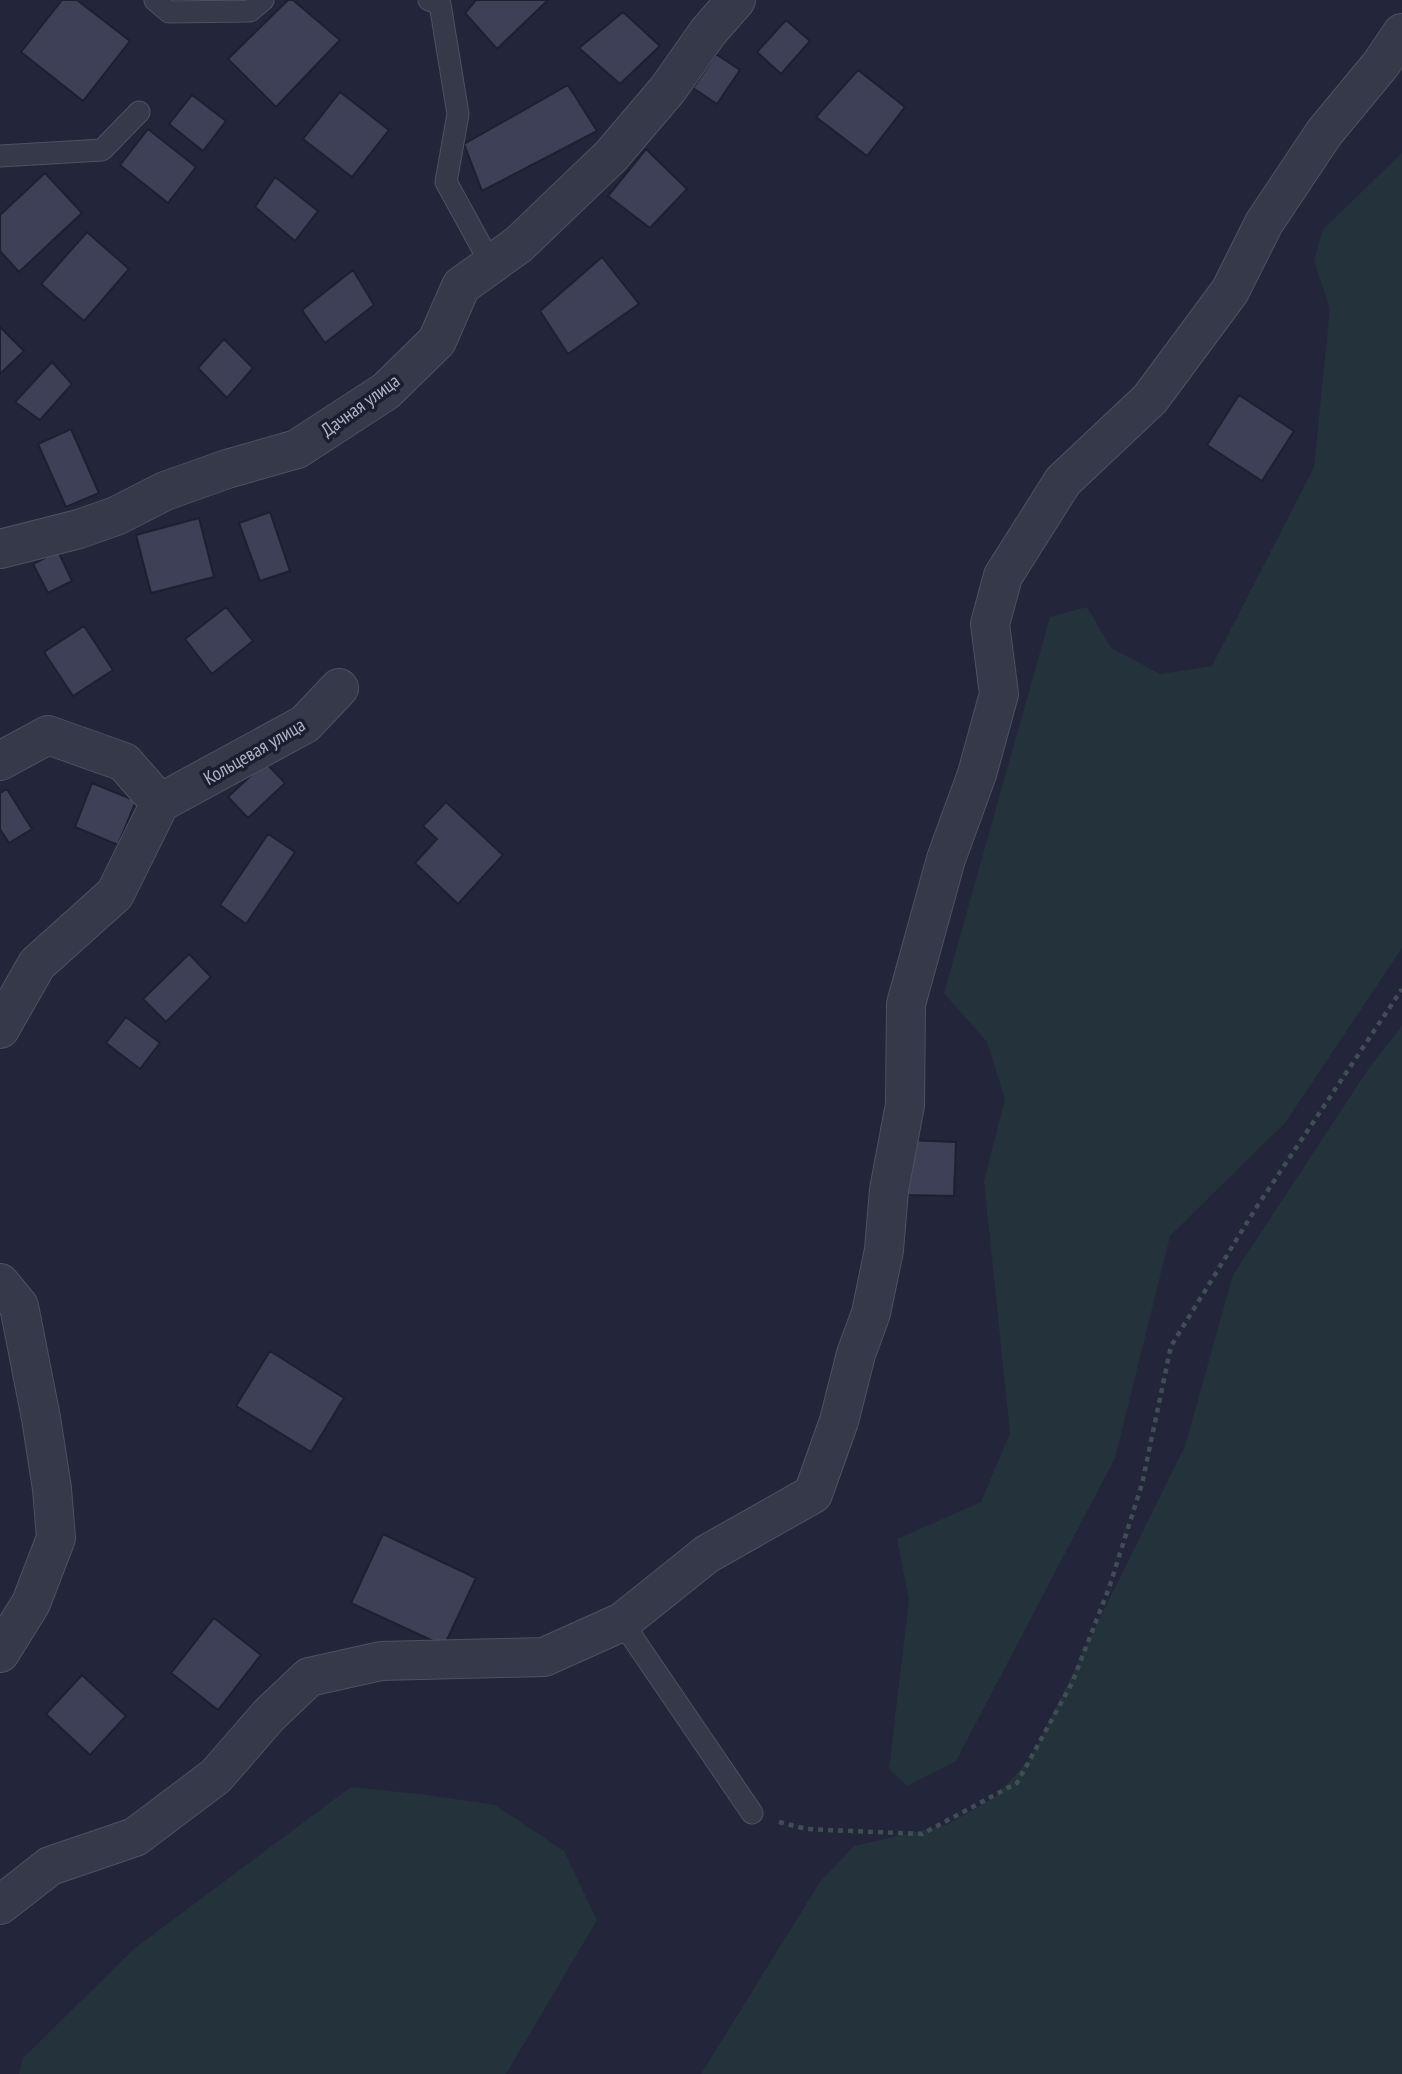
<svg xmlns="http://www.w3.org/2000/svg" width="1402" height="2074" font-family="'PT Sans Narrow',sans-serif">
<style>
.green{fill:#24323b}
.building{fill:#3d4057;stroke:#1d2031;stroke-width:2}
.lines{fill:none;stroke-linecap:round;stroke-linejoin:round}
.service-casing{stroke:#4e5162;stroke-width:23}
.minor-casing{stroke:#4e5162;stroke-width:40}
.path{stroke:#3f4e55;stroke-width:4.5;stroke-dasharray:5 5;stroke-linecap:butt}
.service{stroke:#36394a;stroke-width:21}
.minor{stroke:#36394a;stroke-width:38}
.labels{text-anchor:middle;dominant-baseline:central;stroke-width:7;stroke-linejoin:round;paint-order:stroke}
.street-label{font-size:19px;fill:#b1b4c6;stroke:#1b1e2f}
</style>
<rect width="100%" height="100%" fill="#23263a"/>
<!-- green -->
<path class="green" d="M1402,153V948L1285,1123L1170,1236L1115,1458L956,1761L907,1786L889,1769L909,1599L897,1539L981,1502L1010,1433L984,1181L1005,1099L987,1042L944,993L1050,617L1087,607L1111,648L1160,674L1212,666L1314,467L1330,308L1314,261L1323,229Z
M1402,1026V2074H701L820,1882L854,1846L946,1825L994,1798L1031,1758L1185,1446L1233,1275L1369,1068Z
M351,1787L427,1795L495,1805L564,1851L597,1920L506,2074H19L23,2058L135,1948Z"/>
<!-- building -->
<path class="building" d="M62,0H77L130,41L83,101L21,52Z
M288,0H293L340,40L276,107L228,59Z
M476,0H548L497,49L465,13Z
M623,12L660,46L620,84L579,48Z
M786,20L810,41L781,74L757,52Z
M716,54L740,70L717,104L693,88Z
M858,70L905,107L867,156L816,117Z
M568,85L597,131L482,191L464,144Z
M340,92L389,130L352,177L303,139Z
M192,95L226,121L203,151L169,124Z
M148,129L196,167L168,203L120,165Z
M646,149L687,189L650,228L608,196Z
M45,173L82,213L19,272L0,251V215Z
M275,177L318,211L295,241L255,207Z
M87,232L129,269L84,321L41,284Z
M602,257L639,304L568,354L540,311Z
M353,270L374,305L325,343L302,310Z
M0,327L24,351L0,374Z
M224,339L253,368L227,398L198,368Z
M52,362L72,384L40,420L15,402Z
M1239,395L1294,431L1262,481L1207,445Z
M71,429L99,493L66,507L38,444Z
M270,512L290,571L260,581L239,523Z
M199,518L214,577L151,593L136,535Z
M58,551L72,581L48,593L33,564Z
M226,607L253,641L212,674L185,639Z
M84,626L113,670L73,696L44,652Z
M265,762L285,783L248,818L228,797Z
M92,783L136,801L118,845L75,827Z
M7,789L32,829L9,843L0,829V793Z
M446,802L503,855L458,904L415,863L437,839L423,826Z
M268,834L295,852L246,924L220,905Z
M189,954L211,977L166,1022L143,999Z
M126,1017L160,1043L140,1069L106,1043Z
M907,1140L956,1142L954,1196L906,1195Z
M270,1351L344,1398L311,1452L236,1406Z
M383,1534L476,1578L444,1646L351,1603Z
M214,1618L261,1655L218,1710L171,1673Z
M82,1675L126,1716L90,1755L46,1714Z"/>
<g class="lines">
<!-- service casing -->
<g class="service-casing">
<path id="service" d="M155,0L169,12L250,11L263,0
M429,0L440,4L458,114L446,182L491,264
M0,156L102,150L139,112
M622,1622L752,1813"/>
</g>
<!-- minor casing -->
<g class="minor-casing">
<path id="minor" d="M0,549L79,529L116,516L165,491L227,469L297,449L386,391L437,341L461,286L518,245L611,156L668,89L708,32L736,0
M0,761L48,735L124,762L160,803L305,724L339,688
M0,1029L37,964L115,894L160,803
M0,1283L19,1306L41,1418L52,1489L56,1538L31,1603L0,1653
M0,1905L50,1866L135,1837L216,1776L269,1715L309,1677L381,1661L544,1657L622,1622L707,1554L813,1494L839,1421L856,1354L871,1313L884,1250L889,1190L905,1105L906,1004L946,859L977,774L999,694L990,624L1003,576L1063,481L1150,399L1230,291L1264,223L1324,133L1381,64L1402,33"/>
</g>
<!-- path -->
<path class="path" d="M779,1822L806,1829L922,1834L1017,1783L1072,1683L1109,1588L1142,1484L1171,1346L1256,1208L1402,989"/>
<!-- service -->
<use href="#service" class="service"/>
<!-- minor -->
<use href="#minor" class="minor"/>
</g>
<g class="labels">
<!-- street labels -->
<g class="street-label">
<text transform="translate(360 405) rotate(-36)">Дачная улица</text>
<text transform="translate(254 751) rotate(-30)">Кольцевая улица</text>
</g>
</g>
</svg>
